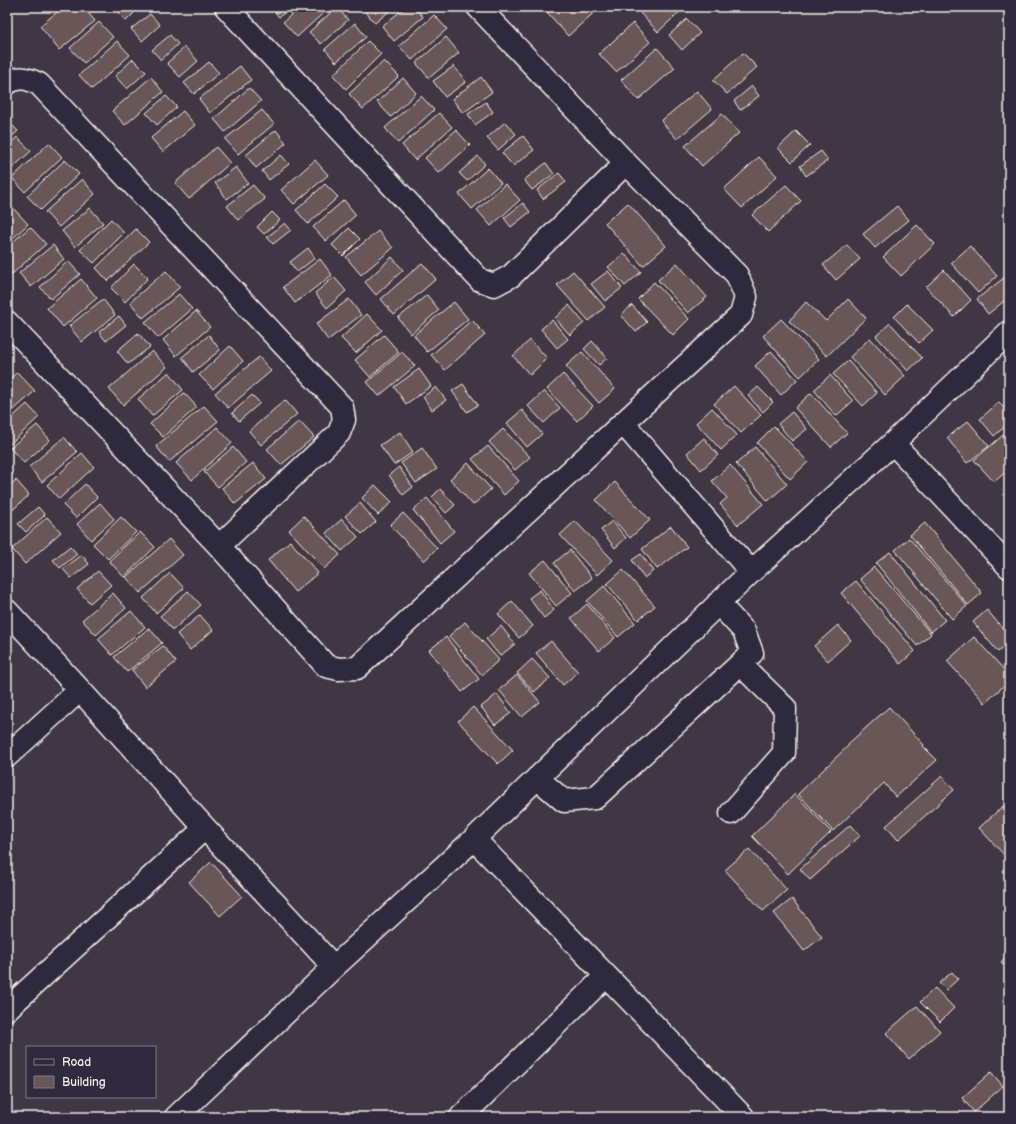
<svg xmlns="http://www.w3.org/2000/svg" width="1016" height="1124" font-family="'Balsamiq Sans',sans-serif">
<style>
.building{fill:#695656;stroke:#f4f1e8}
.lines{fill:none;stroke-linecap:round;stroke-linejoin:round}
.minor-casing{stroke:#f4f1e8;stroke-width:25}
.minor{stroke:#2f2a3d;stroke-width:22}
</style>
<rect width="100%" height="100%" fill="#403744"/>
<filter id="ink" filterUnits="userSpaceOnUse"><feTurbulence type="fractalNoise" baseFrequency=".025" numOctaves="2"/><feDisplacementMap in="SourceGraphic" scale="8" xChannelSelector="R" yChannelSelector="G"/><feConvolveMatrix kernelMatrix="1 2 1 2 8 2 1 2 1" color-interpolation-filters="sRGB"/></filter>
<g filter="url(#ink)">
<!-- building -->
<path class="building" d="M63,7H83L95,21L59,50L40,26Z
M112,7H140L126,21Z
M271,7H292L279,17Z
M300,7H330L297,37L283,22Z
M337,7L348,20L321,44L309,32Z
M367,7H393V8L375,23L364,10Z
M406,7H415L423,17L394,41L382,26Z
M552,7H600L568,36L547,12Z
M647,7H685L658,32L640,13Z
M150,14L160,25L142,41L131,29Z
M434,15L447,29L412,60L399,46Z
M687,19L700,33L682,50L669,35Z
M99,22L113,37L84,63L70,48Z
M355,23L366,37L336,62L325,49Z
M633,23L650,42L616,72L599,54Z
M170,35L178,44L161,60L152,50Z
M446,37L459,53L429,78L416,63Z
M117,41L130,55L92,89L79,75Z
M368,41L381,54L346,89L333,75Z
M185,47L198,61L180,77L167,63Z
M657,48L675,68L638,100L621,80Z
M743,53L757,67L727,94L713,80Z
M133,59L146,72L127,89L115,76Z
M384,61L399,76L363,109L349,94Z
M209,62L219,73L194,94L184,83Z
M240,66L251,80L210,113L199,99Z
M454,66L466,82L445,97L433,81Z
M151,77L163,92L125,125L112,111Z
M481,77L492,92L463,113L452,99Z
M403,78L416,93L391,117L377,102Z
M752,86L759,96L740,110L734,101Z
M249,88L261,101L225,132L214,119Z
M697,91L712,109L677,139L661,121Z
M166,96L177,107L157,125L146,113Z
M421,96L434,110L398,143L385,128Z
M486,102L493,112L475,125L468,114Z
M262,110L274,124L238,154L225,139Z
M183,111L195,125L163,152L151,138Z
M439,113L452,127L415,160L402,145Z
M722,114L739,133L702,166L685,146Z
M7,120L18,131L7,141Z
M505,122L516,134L498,150L487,138Z
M276,130L286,143L256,168L246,155Z
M456,130L470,145L439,173L425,158Z
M796,131L810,145L792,162L778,148Z
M523,136L534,150L513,166L502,153Z
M17,137L31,151L7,173V147Z
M49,143L62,157L25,192L12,178Z
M216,147L230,163L189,199L175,183Z
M821,151L828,160L806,176L800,166Z
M281,155L289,164L269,180L262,171Z
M478,156L485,164L467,181L459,173Z
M759,157L777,176L742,208L724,189Z
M65,160L79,174L41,210L27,196Z
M315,160L328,175L294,204L281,190Z
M546,163L554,174L532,190L524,180Z
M236,167L248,183L227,199L215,183Z
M488,168L501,183L472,209L459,194Z
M559,173L566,182L543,199L537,190Z
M82,179L95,194L59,227L45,212Z
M325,184L338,197L308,224L296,210Z
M505,184L520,200L491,226L477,210Z
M253,185L265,199L238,220L227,206Z
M786,185L801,201L768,232L752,215Z
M344,200L356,215L326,241L313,227Z
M523,203L530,212L511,227L504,218Z
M628,203L666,246L643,266L605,223Z
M897,206L909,220L875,248L863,234Z
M12,207L28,224L7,244V212Z
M90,208L103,223L75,247L62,231Z
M272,212L280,220L264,234L257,227Z
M111,219L124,233L94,263L80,250Z
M285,223L291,230L273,244L267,237Z
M917,225L935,244L901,276L883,257Z
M30,227L46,244L12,274L7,269V247Z
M349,228L360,239L343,256L332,245Z
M136,229L149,242L108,281L96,268Z
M378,231L393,248L361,275L346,257Z
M53,245L64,259L31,287L19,273Z
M847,245L860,259L836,280L823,265Z
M970,246L997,276L978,293L951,263Z
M308,248L315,258L297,272L290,262Z
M624,253L641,272L625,286L608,267Z
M392,257L403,270L376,295L365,282Z
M320,259L332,275L295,303L283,287Z
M68,261L80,274L51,299L40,287Z
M422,263L436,279L394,315L381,299Z
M677,263L707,297L688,313L658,280Z
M134,264L148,278L125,302L111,288Z
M944,270L971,300L954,317L926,287Z
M166,271L180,287L143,318L130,302Z
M573,271L605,307L589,321L557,285Z
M608,271L622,288L605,301L591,284Z
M334,277L346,291L327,308L315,293Z
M1005,277L1009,283V297L988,314L977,299Z
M81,279L97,298L63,327L47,308Z
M654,282L689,319L673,335L638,299Z
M179,294L192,309L158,338L145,322Z
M427,295L439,310L411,334L398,318Z
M103,299L115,315L82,342L69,326Z
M349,299L361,315L328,340L316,324Z
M848,299L866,318L827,356L789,321L806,302L826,321Z
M454,302L468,319L427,352L414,335Z
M907,304L933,330L919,343L894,317Z
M569,305L584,323L570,335L555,318Z
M632,305L647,322L636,332L621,315Z
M196,311L210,327L176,356L163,340Z
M367,314L382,330L356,353L341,338Z
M119,316L126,325L106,341L99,332Z
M781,319L819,359L800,377L763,336Z
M472,320L485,335L445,370L431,355Z
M552,320L568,339L557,348L541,329Z
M890,323L922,358L908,371L876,336Z
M138,333L150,347L128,364L117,351Z
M209,335L220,350L193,372L182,357Z
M384,335L399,352L370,377L355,360Z
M870,338L905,376L885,395L850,357Z
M530,340L547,358L530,375L513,356Z
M592,341L607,358L599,365L584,349Z
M230,346L243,361L213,389L199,375Z
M152,351L167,367L123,405L109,389Z
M771,351L797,380L781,395L755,366Z
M402,352L415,366L379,396L367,382Z
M582,352L615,389L599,403L566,366Z
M259,357L271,371L228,408L215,393Z
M848,361L877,393L863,406L833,374Z
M419,369L431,386L406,404L394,387Z
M17,372L35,391L7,416V382Z
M169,372L183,390L152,416L138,399Z
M563,374L593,406L577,421L547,389Z
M830,375L853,401L836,416L814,390Z
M463,384L478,405L467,412L452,391Z
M734,386L761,415L741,433L714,404Z
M436,387L446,400L432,410L423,397Z
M758,387L773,402L763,412L748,396Z
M544,391L560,408L544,423L528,406Z
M184,393L197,407L163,437L150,424Z
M811,393L847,433L831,447L795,408Z
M252,395L260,403L239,421L232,413Z
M285,400L297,414L261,445L249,431Z
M999,402L1009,414V423L994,436L980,419Z
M27,404L39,417L9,445L7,442V422Z
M204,406L218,421L169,462L156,446Z
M712,408L737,435L721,450L696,423Z
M522,410L542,434L527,447L507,423Z
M792,412L807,429L792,441L778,424Z
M299,421L314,437L281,465L267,449Z
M968,421L989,446L967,463L947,438Z
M37,425L50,440L24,463L10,448Z
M774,426L808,462L790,479L757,443Z
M217,427L232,443L192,480L176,463Z
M503,429L530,457L515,470L489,442Z
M1009,430V469L994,482L974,460Z
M400,432L413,452L394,465L380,445Z
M64,437L77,452L42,482L29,467Z
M704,438L718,455L701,470L687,453Z
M488,446L519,481L504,495L472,459Z
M233,447L246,462L218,487L204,472Z
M755,447L787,484L768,501L736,464Z
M422,448L437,469L416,483L401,463Z
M82,453L94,467L59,499L47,485Z
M253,463L266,479L235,504L222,488Z
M468,463L491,489L473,505L450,479Z
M730,465L763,504L738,525L720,504L727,498L712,481Z
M399,467L413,487L403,495L389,475Z
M7,470L12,475L7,481Z
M16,480L29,495L7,515V488Z
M615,482L650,520L630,538L596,500Z
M85,484L97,497L76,518L63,505Z
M375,485L392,502L378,515L362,498Z
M440,489L455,505L446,513L432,497Z
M427,498L454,531L440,543L413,510Z
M100,503L114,519L91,540L77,524Z
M360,503L376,522L362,534L345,516Z
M38,507L45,515L26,532L18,524Z
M403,513L437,548L424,561L390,525Z
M304,516L340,555L324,569L289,530Z
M47,517L61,532L25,564L12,549Z
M121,517L136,532L108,559L93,544Z
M342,519L358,537L342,551L326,533Z
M575,521L613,560L597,575L560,535Z
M612,521L626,538L615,548L601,530Z
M925,523L982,593L968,605L910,535Z
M671,526L687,547L657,569L642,549Z
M140,532L155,547L124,577L109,561Z
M909,538L967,606L952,619L895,550Z
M169,539L183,555L140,593L126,577Z
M290,541L318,573L295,592L268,560Z
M70,546L77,554L60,568L53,560Z
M570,550L592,578L575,591L554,563Z
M890,552L945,620L931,632L876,563Z
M641,554L653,571L644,578L632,560Z
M82,555L89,564L71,578L63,569Z
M545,560L572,593L556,606L529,573Z
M874,567L931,634L917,646L860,579Z
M623,570L655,606L638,620L607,584Z
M98,571L111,585L90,603L77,589Z
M170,573L184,588L156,613L143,598Z
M856,581L915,651L900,664L841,593Z
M604,586L635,623L618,637L587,601Z
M540,590L554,610L544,618L529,598Z
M188,591L201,605L173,630L160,616Z
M113,593L126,608L96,635L82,620Z
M512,601L533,626L519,638L498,614Z
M587,604L615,638L599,651L571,618Z
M987,610L1009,636V643L998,652L973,622Z
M131,611L145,627L112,655L98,639Z
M200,615L213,630L190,650L177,634Z
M465,622L499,660L482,675L449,636Z
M838,625L851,640L828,661L814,646Z
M501,626L515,644L500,656L486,639Z
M149,628L162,643L127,672L114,657Z
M446,637L479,679L462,692L429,650Z
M974,637L1009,675V681L985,703L947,661Z
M551,641L578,672L563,685L536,653Z
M163,646L176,662L145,687L132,670Z
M532,659L550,678L534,692L517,673Z
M517,675L540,702L522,717L499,690Z
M497,694L511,713L495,725L481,707Z
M473,707L513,750L498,764L458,721Z
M889,707L924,745L923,746L937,760L896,797L884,783L833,831L798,794L849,745L848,744Z
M942,776L954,790L898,840L886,826Z
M795,794L831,832L788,874L752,836Z
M1003,806L1009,812V860L979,828Z
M850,825L860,836L810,880L800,869Z
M749,849L787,890L763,911L725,870Z
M211,862L242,896L220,916L189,882Z
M792,899L822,937L804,951L774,913Z
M1009,953V970L1001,962Z
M952,972L958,979L946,990L939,983Z
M935,988L954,1008L940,1022L920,1002Z
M917,1006L940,1031L909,1059L886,1033Z
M991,1072L1003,1086L974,1112L962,1098Z"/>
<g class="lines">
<!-- minor casing -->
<g class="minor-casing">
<path id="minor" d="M226,7L480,280L494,285L511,276L626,163
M7,83C20,76 27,78 39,84L342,407L344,420L339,433L219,546
M7,322L219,546L326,666L339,669L357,668L623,423L741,315L746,297L737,275L626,163L478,7
M623,423L751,572
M893,443L1009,567
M7,611L80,690L205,828L334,967
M7,756L80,690
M537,778L564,801L595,798L752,653L744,631L718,603
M731,813L784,753L785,708L740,664
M474,839L743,1117
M7,1009L205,828
M176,1117L334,967L474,839L751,572L893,443L1009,332
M461,1117L606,976"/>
</g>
<!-- minor -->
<use href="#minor" class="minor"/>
</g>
</g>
<!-- margin -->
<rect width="1016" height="1124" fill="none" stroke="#2f2a3d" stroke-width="24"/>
<rect x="12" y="12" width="992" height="1100" fill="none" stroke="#f4f1e8" stroke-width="1.5" filter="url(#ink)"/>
<!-- legend -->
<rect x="26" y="1046" width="130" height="52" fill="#2f2a3d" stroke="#7e7a81"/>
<rect x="34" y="1059" width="20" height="6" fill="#2f2a3d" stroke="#7e7a81"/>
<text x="62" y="1066" font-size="12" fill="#f4f1e8">Road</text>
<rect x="34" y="1076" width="20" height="12" fill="#695656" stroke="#7e7a81"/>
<text x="62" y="1086" font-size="12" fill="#f4f1e8">Building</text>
</svg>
